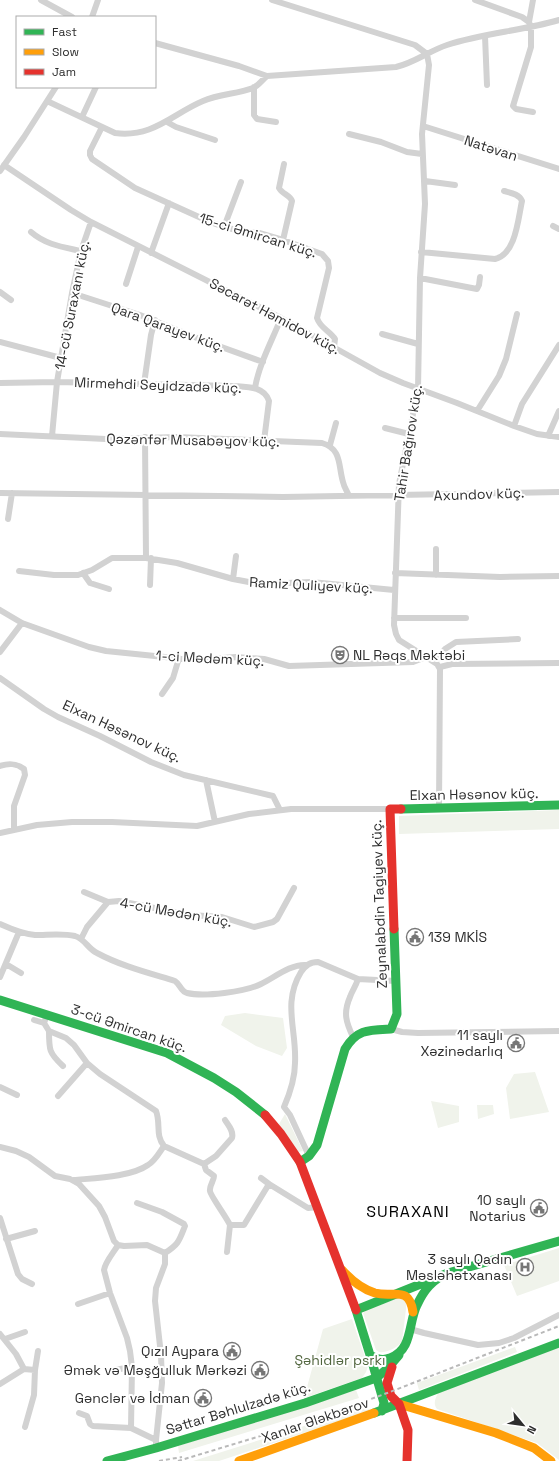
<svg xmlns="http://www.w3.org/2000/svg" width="559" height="1461" font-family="'Space Grotesk',sans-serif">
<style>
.green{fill:#f0f3eb}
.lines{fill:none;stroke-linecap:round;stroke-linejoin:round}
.street{stroke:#d2d2d2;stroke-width:6}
.fast{stroke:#30b455;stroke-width:9}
.slow{stroke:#ff9f0a;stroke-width:9}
.jam{stroke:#e5322d;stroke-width:9}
.rail{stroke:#b9b9b9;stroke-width:2;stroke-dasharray:4 3;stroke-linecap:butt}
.labels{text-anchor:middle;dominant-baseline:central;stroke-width:4;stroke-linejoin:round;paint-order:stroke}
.street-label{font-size:14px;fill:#2d2d2d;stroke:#fff}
.poi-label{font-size:14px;fill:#2d2d2d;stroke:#fff;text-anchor:end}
.park-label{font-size:14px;fill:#51653e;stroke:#fff}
.quarter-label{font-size:16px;letter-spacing:1px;fill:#000;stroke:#fff}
</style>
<rect width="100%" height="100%" fill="#fff"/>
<!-- green -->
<path class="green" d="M559,810V829L399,834V816Z
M245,1013L283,1018L287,1048L282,1056L256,1046L221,1025L225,1016Z
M535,1072L549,1112L510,1119L506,1088L514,1074Z
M431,1101L459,1106V1122L438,1128Z
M477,1105H493L494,1114L478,1119Z
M285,1114L303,1151L298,1152L279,1124Z
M559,1248V1281L517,1296L504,1265Z
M398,1298H401L406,1302V1309L402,1341C398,1348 386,1353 379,1352L376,1350L363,1313L366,1310Z
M352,1319L368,1366L366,1372L362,1378L304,1398L323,1329Z
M515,1347L517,1352L419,1390L417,1383Z
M559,1347V1460L537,1443L437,1409C433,1404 435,1399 438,1393Z
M356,1390L359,1398L179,1453L178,1446Z
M368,1406L370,1411L219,1461H193Z"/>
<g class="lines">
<!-- street -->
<path class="street" d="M41,0L72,17
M272,0L415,45L427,54L429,65L422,134L425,204L420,278L418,389L399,484L394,625L396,634L399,640L437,664L440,669L439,808
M475,0L522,17L529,22L531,28V47L513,106L516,109L533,112
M92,17L98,0
M529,22L533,0
M485,36L487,85
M155,43L239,66L267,76
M254,87V115L257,119L276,122
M47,101L115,133C153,138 172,114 203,101C219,94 237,94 253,88C258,86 263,79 267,76L396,67C414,63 429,51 447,45C483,33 522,31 559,20
M82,117L96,87
M167,122L176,127L215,140
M423,126L559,169
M102,127L90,151V155L92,159L135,188L210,222L224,227L241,231L259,233L283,240L322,254L328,261L329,268L317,318C320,328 330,331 335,339L334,347
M349,134L381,142L407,152L422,154
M4,165L71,210L91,222L281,318L380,373L403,383L457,403L514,426L537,434L559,437
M0,171L24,137L56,87
M425,181L455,185
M553,226L559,229
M224,227L241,182
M31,232C46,245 63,247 81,251
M283,240L292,201C290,195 282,194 279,188L284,164
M421,252L495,259C516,254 518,219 522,201C519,194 511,193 504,191
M151,253L169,203
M420,278L477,289L479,285L480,277
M126,284L138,247
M0,292L11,300
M72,293L140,315L202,340L263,362
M382,334L418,344
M0,342L61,358
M0,383L57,382L233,386C247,387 264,386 269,401L264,441
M144,384L151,335L155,320
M255,388C259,364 272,341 281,318
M477,411L499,376L506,359L517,314
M514,426L522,404L559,345
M385,428L409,434
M0,434L106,439L177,437L322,443C342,449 338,465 343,482C344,487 347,491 349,496
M52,436L57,382L72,293L81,251L91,222
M548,436L559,411
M145,437L146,558
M330,445L336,423
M0,493L283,497L559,492
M8,519L12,493
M19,571L54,575H78L92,570L112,558H146L177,563L233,579L254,583L263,584L311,582L394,590
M83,573L90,583L109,589
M395,573L500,577L559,576
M436,575V549
M233,579L236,556
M150,585L151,558
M0,610L22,623L89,647L106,651L194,660L236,657L264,659L289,666L413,662L426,657
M394,618H466
M0,652L22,623
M435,662L445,649L456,642L518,639
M440,667L452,664L559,663
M0,678L44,709L58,717L100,736L151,762L184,775L273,796L280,810
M162,694L173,678L179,658
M0,766C9,763 16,763 24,769L25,775L14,806V830
M206,780L215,822
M0,833L37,825L72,822H112L197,826L249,814L291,809H390
M84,892L108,902
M0,924C11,929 23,934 35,935C48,935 63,933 75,936C85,939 88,949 97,953C121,966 149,973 175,981C180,984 181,992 187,993C204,997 245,992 261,984C274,978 290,964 306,965
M81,939L87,927L108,902L119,901L190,915L222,917L254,927L273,922L277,919L294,888
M6,964L21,973
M0,977L19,932
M47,1015L44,1023L49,1031L66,1038L74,1045L87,1063L100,1074L156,1111C161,1124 155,1135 164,1146L204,1164L206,1170L214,1176C214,1181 209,1186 210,1191C210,1195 227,1218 230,1225H244L269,1184L308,1208L318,1207
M34,1020L44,1023
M391,1029L402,1032L418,1033L559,1031
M49,1031C49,1050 49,1053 63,1066
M353,1037C346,1022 343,1013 350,997C352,991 356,986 358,979
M0,1087L17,1095
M58,1096L87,1063
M0,1147L16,1151L29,1157L55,1176L70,1179L79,1184L99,1206L105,1217L114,1241L118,1245L124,1246L147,1245L165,1253V1264L156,1288L155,1301L161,1355L162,1383L156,1440V1448
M309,1156L290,1115L284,1107C290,1093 295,1078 295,1063C297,1030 282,1003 301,972C306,965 310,962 318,962L358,979L396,981
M204,1164L216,1156L232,1138C234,1131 228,1125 225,1120
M261,1178L269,1184
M74,1180C95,1178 131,1177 148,1165C155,1161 159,1153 164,1146
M137,1203L162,1212L184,1224L185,1226C179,1241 179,1244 165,1253
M0,1218L18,1274L22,1279L32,1284
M6,1239L35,1231
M118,1245C114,1252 105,1262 104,1270L110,1293L127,1338L130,1351L132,1367L131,1428
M227,1252L230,1225
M78,1304L110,1293
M410,1329L424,1333L478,1345L499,1343L514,1338L559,1315
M0,1334L16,1354L24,1369
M5,1339L25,1332
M35,1370L38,1351
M108,1371L132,1367
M0,1384L24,1369L35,1370L34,1395L25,1427
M79,1413L87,1416L90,1424L93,1426L131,1428L156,1440"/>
<!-- fast -->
<path class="fast" d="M401,809L559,805
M0,1000L167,1053L214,1078L236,1092L265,1115
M300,1162L309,1156L317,1145L345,1049C357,1029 369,1030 391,1029L397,1014L394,929
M448,1273C432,1280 424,1290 417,1305C408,1323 413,1350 390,1358C383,1361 376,1359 370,1355L356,1310L448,1273L559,1241
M370,1355L384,1403L382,1411
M374,1413L559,1343
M107,1461L156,1448L305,1403L376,1378L387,1369L399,1355"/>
<!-- slow -->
<path class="slow" d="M342,1270C351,1280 362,1289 375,1293C394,1298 409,1285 413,1312
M399,1404L496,1433L534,1448L551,1461
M239,1461L374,1413"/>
<!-- jam -->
<path class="jam" d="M394,929L390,809H401
M265,1115L281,1134L300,1162L356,1310
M392,1367L387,1383L391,1396L399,1404L408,1430L407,1461"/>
<!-- rail -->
<path class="rail" d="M159,1461L182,1457
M178,1461L310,1421L390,1392L559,1326"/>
</g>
<!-- icons -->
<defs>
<g id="theatre-ring" transform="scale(0.9)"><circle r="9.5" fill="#fff" stroke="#767676" stroke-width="1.5"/><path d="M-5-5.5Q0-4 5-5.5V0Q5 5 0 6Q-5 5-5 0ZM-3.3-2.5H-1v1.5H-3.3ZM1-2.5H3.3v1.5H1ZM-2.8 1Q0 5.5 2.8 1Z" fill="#767676"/></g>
<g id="civic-ring" transform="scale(0.9)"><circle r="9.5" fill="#fff" stroke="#767676" stroke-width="1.5"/><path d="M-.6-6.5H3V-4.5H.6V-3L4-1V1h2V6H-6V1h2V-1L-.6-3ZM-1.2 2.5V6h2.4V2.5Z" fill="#767676"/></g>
<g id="hospital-ring" transform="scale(0.9)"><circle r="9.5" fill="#fff" stroke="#767676" stroke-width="1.5"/><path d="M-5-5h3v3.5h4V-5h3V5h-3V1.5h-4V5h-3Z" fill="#767676"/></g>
</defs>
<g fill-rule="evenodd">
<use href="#theatre-ring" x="340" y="655"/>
<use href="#civic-ring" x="415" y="937"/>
<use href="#civic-ring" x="516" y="1043"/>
<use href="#civic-ring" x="539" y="1208"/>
<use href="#hospital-ring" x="525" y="1267"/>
<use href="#civic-ring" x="232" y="1351"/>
<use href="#civic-ring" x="260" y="1370"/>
<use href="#civic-ring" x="203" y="1398"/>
</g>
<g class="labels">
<!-- street labels -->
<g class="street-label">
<text transform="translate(491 148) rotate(18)">Natəvan</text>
<text transform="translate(258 235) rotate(17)">15-ci Əmircan küç.</text>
<text transform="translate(72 305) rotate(-79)">14-cü Suraxanı küç.</text>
<text transform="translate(275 316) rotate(28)">Səcarət Həmidov küç.</text>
<text transform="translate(168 327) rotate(20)">Qara Qarayev küç.</text>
<text transform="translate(158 385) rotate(2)">Mirmehdi Seyidzadə küç.</text>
<text transform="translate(193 440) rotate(1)">Qəzənfər Musabəyov küç.</text>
<text transform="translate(408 443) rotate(-81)">Tahir Bağırov küç.</text>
<text transform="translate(479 494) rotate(-2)">Axundov küç.</text>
<text transform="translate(311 585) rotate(3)">Ramiz Quliyev küç.</text>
<text transform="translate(210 658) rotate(3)">1-ci Mədəm küç.</text>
<text transform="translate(122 731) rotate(25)">Elxan Həsənov küç.</text>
<text transform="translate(474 794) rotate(-1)">Elxan Həsənov küç.</text>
<text transform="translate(379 904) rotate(-92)">Zeynalabdin Tagiyev küç.</text>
<text transform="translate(176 912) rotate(10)">4-cü Mədən küç.</text>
<text transform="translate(129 1028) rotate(19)">3-cü Əmircan küç.</text>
<text transform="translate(238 1408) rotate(-17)">Səttar Bəhlulzadə küç.</text>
<text transform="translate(315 1420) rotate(-19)">Xanlar Ələkbərov</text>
</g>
<!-- poi labels -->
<g class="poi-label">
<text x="353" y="655" text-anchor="start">NL Rəqs Məktəbi</text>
<text x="428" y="937" text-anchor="start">139 MKİS</text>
<text x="503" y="1035">11 saylı<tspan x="503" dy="16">Xəzinədarlıq</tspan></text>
<text x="526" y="1200">10 saylı<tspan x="526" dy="16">Notarius</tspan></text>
<text x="512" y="1259">3 saylı Qadın<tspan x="512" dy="16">Məsləhətxanası</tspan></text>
<text x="219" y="1351">Qızıl Aypara</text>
<text x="247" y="1370">Əmək və Məşğulluk Mərkəzi</text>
<text x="190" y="1398">Gənclər və İdman</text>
</g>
<!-- park labels -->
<g class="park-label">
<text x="340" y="1360">Şəhidlər psrkı</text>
</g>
<!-- quarter labels -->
<g class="quarter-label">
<text x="408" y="1211">SURAXANI</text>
</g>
</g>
<!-- legend -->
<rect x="16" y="16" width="140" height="72" fill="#ffffff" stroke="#ababab"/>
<rect x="24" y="29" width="20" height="6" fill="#30b455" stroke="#ababab"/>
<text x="52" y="36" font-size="12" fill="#2d2d2d">Fast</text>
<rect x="24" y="49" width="20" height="6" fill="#ff9f0a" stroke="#ababab"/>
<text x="52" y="56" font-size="12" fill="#2d2d2d">Slow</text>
<rect x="24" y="69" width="20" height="6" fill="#e5322d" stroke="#ababab"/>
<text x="52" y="76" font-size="12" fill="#2d2d2d">Jam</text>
<!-- north arrow -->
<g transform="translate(523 1425) rotate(119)" stroke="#ffffff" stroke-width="3" paint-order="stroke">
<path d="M0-3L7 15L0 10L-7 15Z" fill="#2d2d2d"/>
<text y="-6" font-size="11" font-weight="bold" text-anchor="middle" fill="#2d2d2d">N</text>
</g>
</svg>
